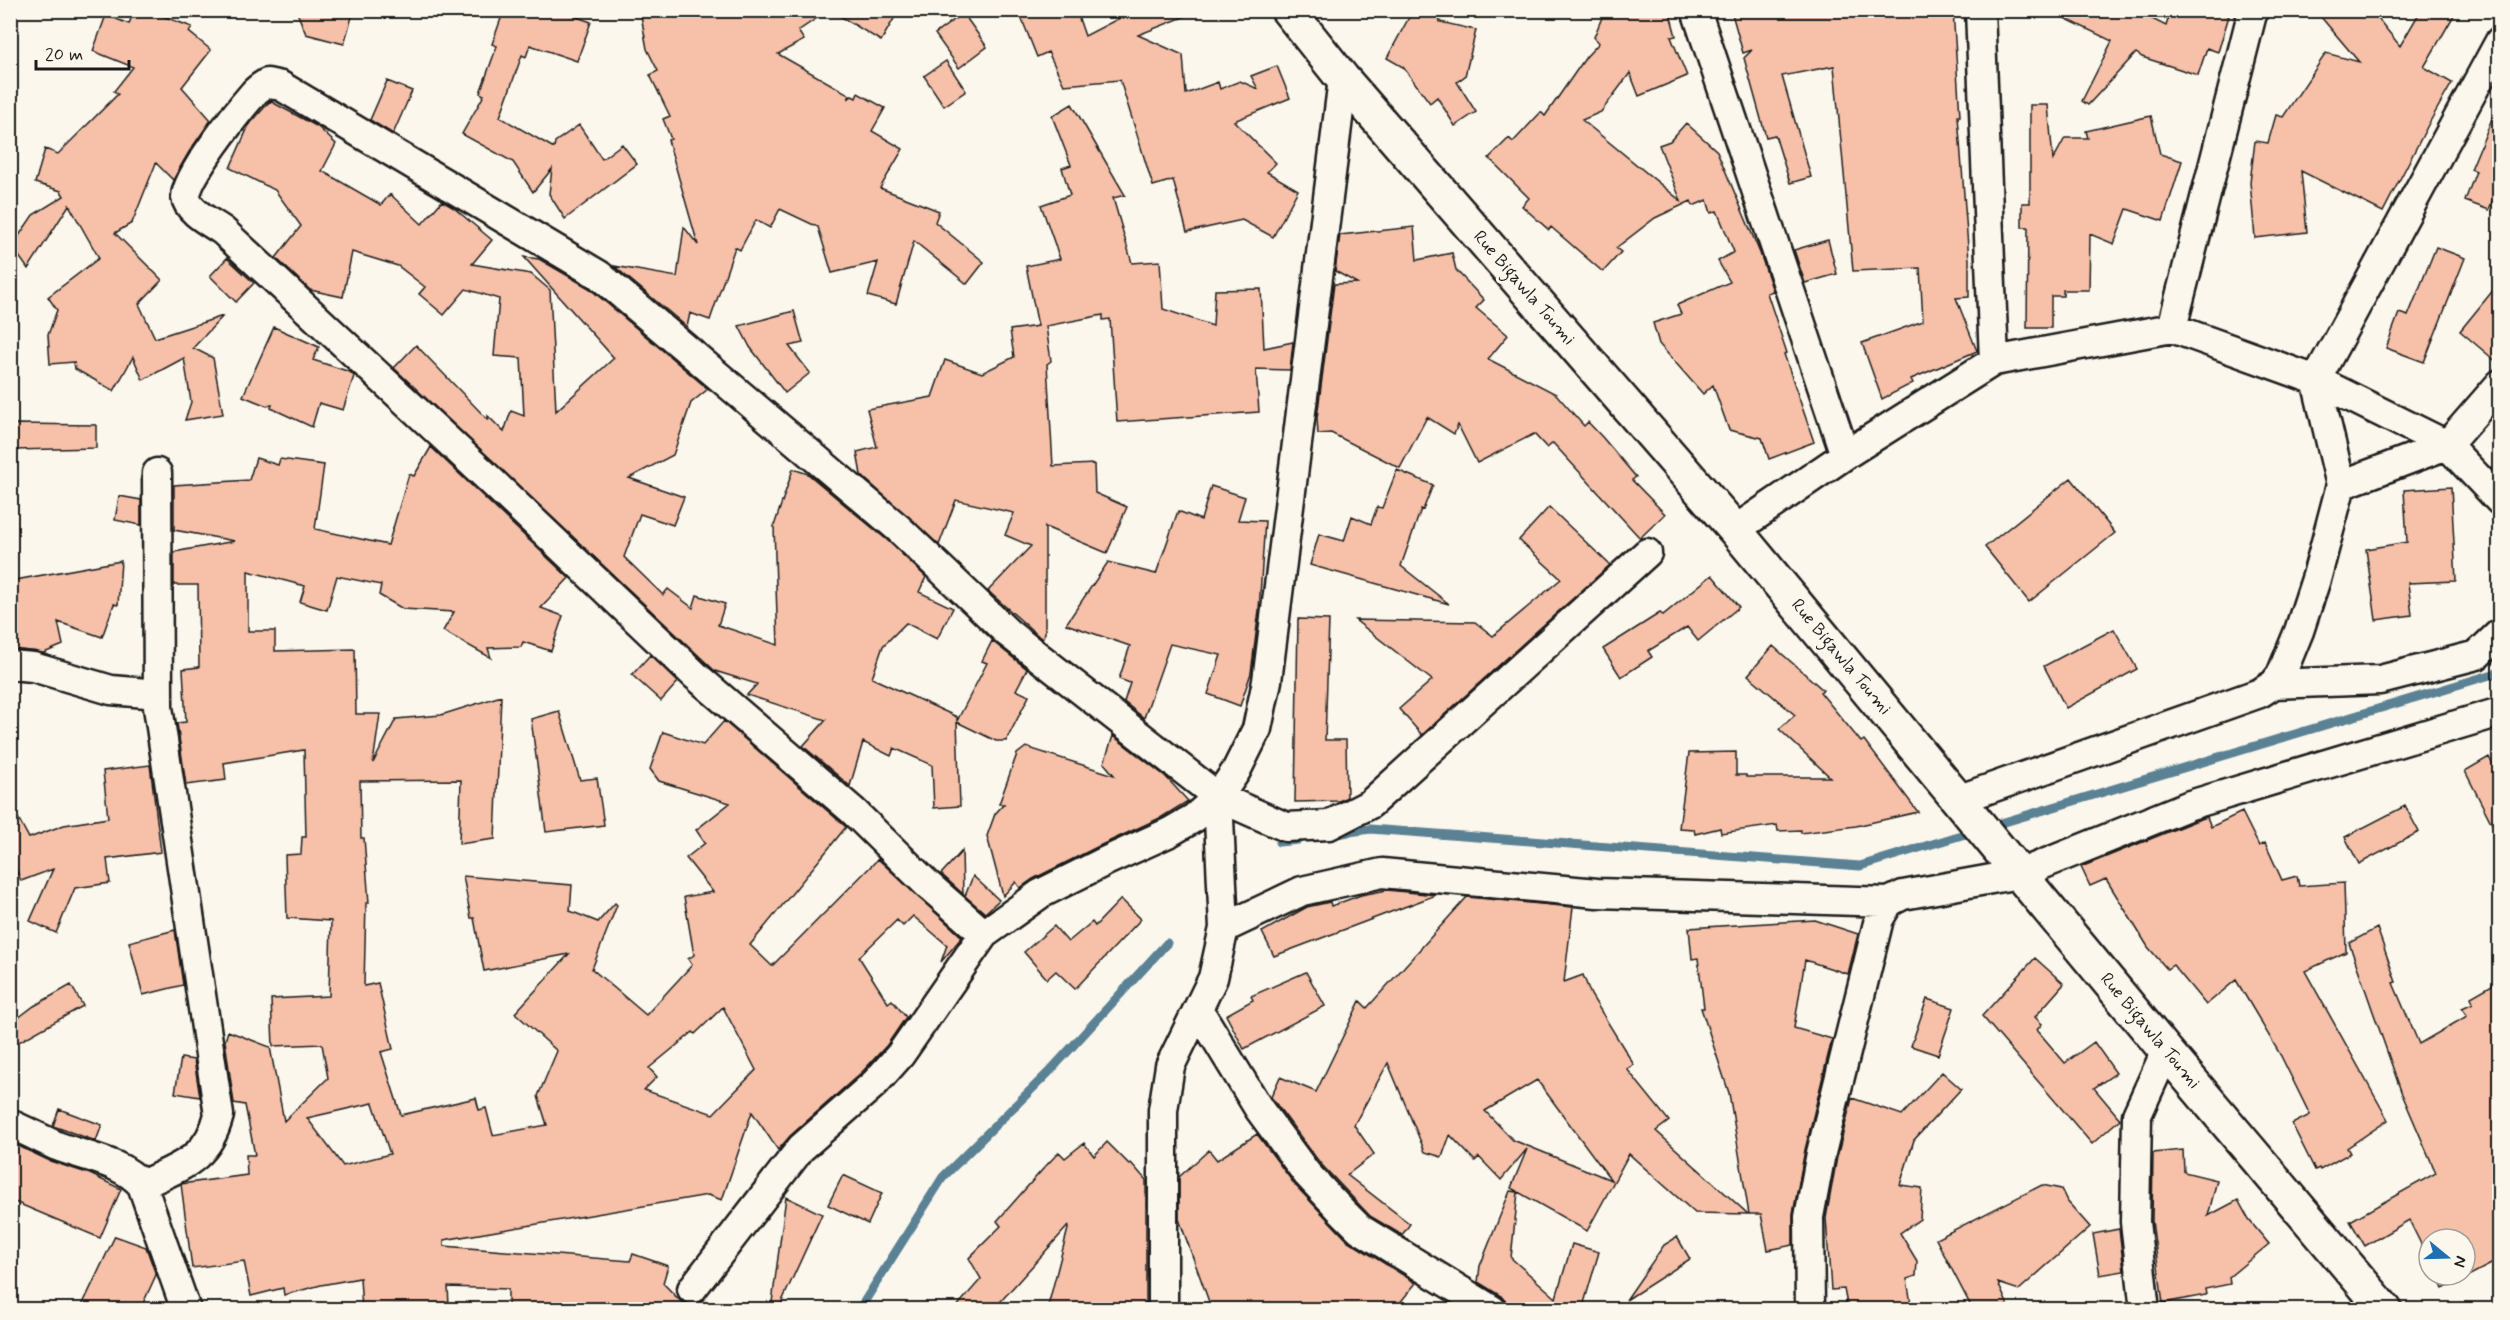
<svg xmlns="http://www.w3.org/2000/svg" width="2510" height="1320" font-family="Mynerve,sans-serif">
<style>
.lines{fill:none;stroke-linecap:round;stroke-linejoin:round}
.stream{stroke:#5a8194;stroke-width:9}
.building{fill:#f6c0a9;stroke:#1c1c1c;stroke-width:1.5;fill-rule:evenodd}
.street-casing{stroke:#1c1c1c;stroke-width:33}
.secondary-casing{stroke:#1c1c1c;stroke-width:38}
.street{stroke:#fbf7ec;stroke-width:28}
.secondary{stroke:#fbf7ec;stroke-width:33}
.labels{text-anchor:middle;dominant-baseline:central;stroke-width:6;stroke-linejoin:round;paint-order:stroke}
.street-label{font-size:18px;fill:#1c1c1c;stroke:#fbf7ec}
</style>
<rect width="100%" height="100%" fill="#fbf7ec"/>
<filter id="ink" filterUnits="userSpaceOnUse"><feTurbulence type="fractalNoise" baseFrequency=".0167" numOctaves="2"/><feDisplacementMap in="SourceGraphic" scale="12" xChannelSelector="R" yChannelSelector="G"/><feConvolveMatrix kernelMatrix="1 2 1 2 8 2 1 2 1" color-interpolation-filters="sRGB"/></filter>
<g filter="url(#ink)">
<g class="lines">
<!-- stream -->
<path class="stream" d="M1988,827L2500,672
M1336,834L1370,829L1860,866L1975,831
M1279,842L1298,840
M859,1310L943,1177L1049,1072L1167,943"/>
</g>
<!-- building -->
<path class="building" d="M134,10H146L192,27L189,32L211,50L182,87L211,120L189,152L173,180L156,163L132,223L115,233L162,280L139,304L155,338L223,316L193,348L213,358L223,414L185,420L191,402L184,358L143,380L133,357L114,391L75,369L74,362L50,364L48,335L57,310L48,297L99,258L69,205L28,269L12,246L33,215L64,196L61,191L35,183L45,149L58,154L118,94L114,91L133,67L93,51L106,15L129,24Z
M296,10H354L344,44L306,34Z
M504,10H576L574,16L591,22L577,61L530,45L526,57L522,55L500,117L554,148L555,142L579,125L602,159L622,144L637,164L565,219L549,194L552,169L533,192L513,162L462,134L484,95L480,93L497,46L492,44Z
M640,10H829L798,31L804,40L778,54L850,95L848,99L852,96L856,98L858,93L885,108L872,131L903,149L880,188L939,211L935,222L984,262L967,284L914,241L896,304L868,296L878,262L832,273L818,227L780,209L770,228L756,220L740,250L735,247L710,320L690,313L687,327L614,266L677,277L684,227L698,245L668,140L671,139L663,119L670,116L650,75L658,71L647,49Z
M830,10H899L881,41Z
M1038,10H1076L1085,36L1135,10H1196V12L1138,35L1183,55L1186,94L1218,82L1220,89L1240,81L1258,89L1251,76L1277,66L1290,98L1234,121L1276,163L1267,172L1298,190L1273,237L1242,220L1187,232L1173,180L1153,186L1120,80L1064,85L1048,52L1037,57L1021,17Z
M1413,10H1438L1440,22L1476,30L1465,76L1457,82L1476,112L1455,126L1437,97L1430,103L1403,67L1387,58Z
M1605,10H1669L1676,36L1671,37L1687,76L1639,96L1630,73L1601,112L1582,120L1681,201L1659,145L1670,141L1686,123L1717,151L1760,253L1773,291L1767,293L1787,353L1784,354L1814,442L1769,459L1762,438L1729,430L1713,385L1703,394L1659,344L1653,323L1681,314L1677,305L1730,282L1718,261L1734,252L1717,211L1711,213L1707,200L1693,206L1691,201L1655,218L1616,248L1621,252L1603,272L1551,227L1549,230L1522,206L1529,198L1489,158L1509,138L1513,142L1541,112L1545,116L1586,57L1599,43L1594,37Z
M1731,10H1953L1960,116H1958L1969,260V297L1956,298L1977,351L1911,379L1913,383L1882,399L1862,343L1923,321L1920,268L1853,271L1834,66L1782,76L1811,177L1790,183L1775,135L1766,137L1744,58L1752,50L1743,53Z
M2048,10H2134L2166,26L2171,10H2214L2229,16L2218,52L2207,48L2198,75L2142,57L2136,53L2088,105L2082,101L2112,41Z
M2315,10H2371L2400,46L2421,10H2457L2424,67L2452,83L2428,125L2383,212L2301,171L2307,232L2255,238L2250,182L2255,141L2268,143L2276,115L2283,117L2326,53L2359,62Z
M963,13L987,47L959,68L935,34Z
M946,61L966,91L944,106L924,76Z
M387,81L412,91L393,134L370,120Z
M270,101L318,127L336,144L322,171L381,205L390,194L422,224L442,201L454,208L492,240L472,264L531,274L550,290L556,411L614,358L524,257L539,259L589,288L708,389L691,403L673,455L629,478L684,497L673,525L640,514L624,557L663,595L668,589L693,608L697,595L725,604L718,625L778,645L774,526L793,469L808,474L887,540L926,577L919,592L953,608L937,639L906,623L883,646L872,678L957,717V721L987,663L982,661L992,641L1027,669L1016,690L1029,696L1006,741H996L957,722L960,806L934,808L932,765L894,748L891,756L863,742L850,786L803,746L826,720L747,695L757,684L715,671L394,368L416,345L488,420V416L504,432L511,411L524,416L521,358L494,356L499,299L466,289L444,315L419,294L425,287L398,266L352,252L343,297L310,290L276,258L301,226L275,190L230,168L249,125Z
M2499,102V182L2489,210L2465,201L2476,171L2471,169Z
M1072,104L1125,195L1113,198L1132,263L1160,261L1163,309L1213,326L1215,290L1261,289L1264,348L1293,342L1290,370L1256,369L1259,412L1117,422L1110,319L1103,320V315L1046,326L1051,361L1047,364L1053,466L1094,464L1095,493L1127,507L1107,553L1045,527V633L1042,639L988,591L1031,546L1005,535L1014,513L956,500L939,545L861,475L857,452L877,447L867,409L932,397L945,360L982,373L1014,357L1010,330L1038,326L1026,266L1060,259L1041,205L1070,195L1062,168L1071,165L1052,116Z
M2030,105H2048L2053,160L2065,138H2088L2086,131L2151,116L2160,154L2182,161L2163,221L2127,209L2114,244L2090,234L2089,290H2063V296H2051V328H2027L2028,227H2022V203H2030Z
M1414,227L1417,260L1452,253L1456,270L1484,300L1476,308L1508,335L1488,359L1556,394L1584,426L1588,422L1603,438L1636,477L1632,480L1665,514L1640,538L1553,443L1547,448L1534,434L1477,463L1458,425L1454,434L1427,417L1400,468L1331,433L1318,434L1317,418L1334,284L1357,283L1335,271L1340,235Z
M1828,240L1837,274L1805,283L1794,250Z
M2436,247L2465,258L2424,362L2386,348L2399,313L2408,316Z
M227,258L254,283L236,302L210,276Z
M2499,283V364L2460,331Z
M794,311L803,343L789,346L810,373L785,393L750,347L739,326Z
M274,327L319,347L313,360L350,372L354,376L343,410L319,403L312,427L271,408L272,405L267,406L243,396Z
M15,424L96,425V448L14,450Z
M431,447L569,578L541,608L563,616L551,651L523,642L521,647L488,648L491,658L443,631L454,612L403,609L379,595L381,585L337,576L327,610L300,602L305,586L248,571V631H275V651L355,649L356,714H380L373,763L396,719L441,715L501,696L495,839L459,844L461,780L360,781L361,838H364L369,903H366L364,986L378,983L393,1049L381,1052L401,1115L476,1098L479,1110L486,1108L493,1135L547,1125L538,1096L557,1051L515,1013L569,954L484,971L474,918H471L463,876L572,885L570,911L598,922L615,903L617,905L592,969L646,1015L692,965L688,959L694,955L684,897L713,892L686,858L705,843L696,830L730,803L659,781L650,769L663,732L703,745L724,721L846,827L750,945L772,966L878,859L962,937L941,962L947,945L913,916L903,926L897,920L859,957L888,1003L892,1000L906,1017L887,1045L863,1071L790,1136L778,1150L752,1112L722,1200L708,1195L444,1240V1246L630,1261L633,1254L668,1266L663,1283L689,1310H508V1289L448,1287L449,1305L412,1307V1310H362L360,1278L321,1285L284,1295L283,1288L251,1296L244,1261L192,1268L181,1184L247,1175L246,1155H255L245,1105L234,1103L225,1041L228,1031L270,1047L284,1121L328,1078L322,1044L273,1046L271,999L329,996L331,921L287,918L285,855L301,854L302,837H306L304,750L224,763L226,780L186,785L177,723L186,722L183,669L199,667L198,585H174V552L235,541L174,530V485L249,480L256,458L278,465L280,459L324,465L315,529L388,545L409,474L414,476ZM723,1007L756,1070L713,1114L644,1090L657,1077L649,1068L693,1032L695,1034ZM373,1103L390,1154L343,1166L307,1118Z
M1397,470L1433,485L1423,510L1421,509L1401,566L1449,604L1310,565L1319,534L1344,541L1352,516L1371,524L1377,507L1382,508Z
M2071,478L2115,533L2029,602L1985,547Z
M1211,486L1245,497L1238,520L1265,521L1259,610L1251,673L1240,706L1208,694L1221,655L1170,644L1144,718L1124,702L1130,683L1119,679L1130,646L1066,624L1108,562L1156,574L1178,511L1201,520Z
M2451,487L2456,581L2408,583L2412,615L2376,620L2366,549L2407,542L2404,490Z
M119,496L141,500V525L115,520Z
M1549,507L1610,565L1422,735L1399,709L1432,680L1355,620L1475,622L1493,636L1561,579L1519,540Z
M121,561L118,605L114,604L102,637L58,622L63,645L44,653L10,649V581Z
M1712,575L1739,607L1698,641L1687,627L1648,651L1652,657L1621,677L1603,649L1660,613L1663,615Z
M1298,619L1329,620L1325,740H1346L1347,797L1339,801L1295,802Z
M2114,629L2137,669L2066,708L2044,666Z
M1773,646L1823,690L1820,692L1861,742L1864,740L1918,812L1856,826L1801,833V830L1778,831L1777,825L1721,833L1720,828L1695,834L1694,829L1679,828L1689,753L1736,752V775H1746V777H1830L1779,729L1795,715L1748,675Z
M650,655L678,682L661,701L632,675Z
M559,711L580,780L597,778L604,825L546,832L531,719Z
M1113,736L1165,776L1188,801L1162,817L1099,846L1033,879L1020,888L1016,882L1003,896L987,836L995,814L1004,804H999L1017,754L1026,747L1114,775L1104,763Z
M2489,757L2499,777V838L2465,771Z
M150,765L161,852L107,859L110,883L75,888L56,933L30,921L53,869L21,881L10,854V803L29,838L64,825L108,818L103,771Z
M2405,806L2419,832L2359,864L2345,837Z
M2242,812L2259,846L2265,843L2282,880L2297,876L2299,886L2344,883L2346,952L2305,971L2388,1120L2347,1148L2350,1153L2320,1170L2319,1168L2315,1170L2292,1124L2310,1115L2281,1056L2236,980L2206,1005L2173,965L2167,969L2148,947L2106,879L2090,886L2081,867L2195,821L2207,817L2211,827Z
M962,851L963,894L941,874Z
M973,876L999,900L985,913L965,896Z
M1387,890L1436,895L1274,956L1262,932L1307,907L1330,902L1331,906L1361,895Z
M1467,897L1573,907L1564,982L1583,975L1591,995L1634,1065L1627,1069L1669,1121L1656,1131L1748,1214L1695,1213L1629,1154L1587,1231L1511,1188L1527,1149L1501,1180L1479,1157L1475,1161L1450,1135L1442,1157L1425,1152L1388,1063L1354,1125L1374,1154L1347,1175L1410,1224L1402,1235L1370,1216L1320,1163L1271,1097L1280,1077L1316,1092L1360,1001L1367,1008ZM1537,1080L1611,1180L1513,1140L1485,1111Z
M1121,899L1141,919L1075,989L1056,971L1047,979L1024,952L1054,926L1068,942L1092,922L1095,926Z
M1815,920L1858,934L1848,974L1805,960L1794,1028L1832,1039L1805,1150L1793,1214V1245L1768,1250L1761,1214H1749L1729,1093L1701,1008H1704L1698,958L1692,959L1689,928Z
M2377,928L2396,982L2393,983L2419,1044L2467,1016L2462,1008L2473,1003L2471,997L2499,981V1260L2443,1289L2437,1275H2465V1239H2429V1260L2409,1220L2365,1246L2350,1221L2436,1173L2402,1094L2349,943Z
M175,930L183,985L143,995L129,942Z
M2035,958L2064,984L2035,1017L2042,1024L2037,1030L2065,1063L2094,1042L2116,1073L2094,1088L2120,1119L2092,1144L1982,1016Z
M1306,972L1325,1006L1244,1049L1226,1015L1253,1000L1251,996Z
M71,985L83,1006L10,1047V1024L34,1006Z
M1927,999L1954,1008L1938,1055L1911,1046Z
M181,1058L194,1060L200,1097L175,1093Z
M1942,1072L1961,1089L1914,1140L1900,1185L1922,1188L1920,1219L1900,1233L1917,1261L1916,1276L1907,1279L1912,1310H1848L1844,1289L1831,1290L1826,1218L1837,1157L1852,1098L1902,1115Z
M59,1109L102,1125L96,1141L53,1126Z
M1257,1134L1295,1185L1348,1241L1416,1283L1394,1310H1212L1179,1219V1177L1209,1150L1217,1160Z
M10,1142L50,1161L90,1174L121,1189L100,1238L10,1200Z
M1107,1142L1129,1164L1131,1163L1146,1180V1310H1047L1069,1225L993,1310H954L981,1279L969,1258L1001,1226L997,1221L1043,1169L1059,1152L1065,1158L1084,1143L1094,1156Z
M2183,1150L2184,1172L2217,1180L2208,1216L2238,1200L2249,1220L2269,1244L2229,1277L2230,1284L2205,1289L2206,1295L2163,1303L2152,1221L2153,1153Z
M843,1175L882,1193L868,1224L828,1205Z
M2042,1185L2061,1189L2067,1201L2090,1227L2019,1290L1998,1283L2010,1310H1973L1936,1239Z
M1510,1191L1518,1192L1511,1258L1556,1298L1572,1244L1599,1252L1582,1310H1508L1506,1302L1501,1296L1478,1282L1480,1266Z
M786,1197L822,1214L778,1310H771Z
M2119,1229L2124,1271L2100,1275L2093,1234Z
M115,1236L146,1247L156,1275L140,1310H80Z
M1677,1237L1690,1259L1626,1300L1664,1245Z"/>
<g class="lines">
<!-- street casing -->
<g class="street-casing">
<path id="street" d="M1696,10L1845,455
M1980,10L1994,361
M2172,328L2253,10
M2341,485L2447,445L2500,384
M1735,530L1845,455L1994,361L2172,328L2316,380L2447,445L2500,501
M10,665L33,667L111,690L158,694
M2274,684L2380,680L2477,655L2500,633
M1960,799L2260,693L2274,684L2281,675L2299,631L2317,576L2341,485L2316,380L2500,41
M1224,928L1302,891L1382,873L1597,893L1889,902
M984,934L927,884L853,811L696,676L486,476L223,231C212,223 188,212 186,197C184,179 239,110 253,94C257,89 262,86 267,83L281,86L599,275L898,528L1008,633L1218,797L1286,827L1329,825L1370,804L1647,553
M1198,1009L1259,1109L1307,1174L1338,1207L1360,1229L1492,1310
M10,1124C26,1131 42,1139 57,1146C85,1157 121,1161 142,1185L186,1310
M142,1185C180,1166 207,1161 219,1115L158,707L157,473
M692,1289L801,1148L875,1083L900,1055L984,934L1040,894L1106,861L1170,832L1194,818L1218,797L1236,771L1257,729L1267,681L1343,79
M1163,1310V1110L1170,1066L1213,978L1224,928L1218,797
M1810,1310L1809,1217L1821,1153L1879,919L1889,902L1903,895L2019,874L2190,805L2500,712
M2145,1310L2135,1222L2137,1115L2166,1051"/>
</g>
<!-- secondary casing -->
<g class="secondary-casing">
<path id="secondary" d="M1288,10L1343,79L1735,530L2166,1051L2385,1310"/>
</g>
<!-- street -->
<use href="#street" class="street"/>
<!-- secondary -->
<use href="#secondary" class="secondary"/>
</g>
</g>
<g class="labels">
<!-- street labels -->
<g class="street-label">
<text transform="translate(1524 288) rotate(49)">Rue Bigawla Toumi</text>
<text transform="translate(1841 657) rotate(50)">Rue Bigawla Toumi</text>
<text transform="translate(2150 1031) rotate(50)">Rue Bigawla Toumi</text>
</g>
</g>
<!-- margin -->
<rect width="2510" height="1320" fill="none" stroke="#fbf7ec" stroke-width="36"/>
<rect x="18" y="18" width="2474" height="1284" fill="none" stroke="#1c1c1c" stroke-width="2" filter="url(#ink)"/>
<!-- north arrow -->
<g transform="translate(2447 1257) rotate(109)"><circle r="28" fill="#fbf7ec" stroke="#a29f99" stroke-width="1.5"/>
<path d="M0-4.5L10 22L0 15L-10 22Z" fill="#1f6fb2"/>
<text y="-9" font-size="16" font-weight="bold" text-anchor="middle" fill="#1c1c1c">N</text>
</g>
<!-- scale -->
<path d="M36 60v9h93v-9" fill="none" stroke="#1c1c1c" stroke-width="3"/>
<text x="45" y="60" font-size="18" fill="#1c1c1c" stroke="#fbf7ec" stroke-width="4.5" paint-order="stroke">20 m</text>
</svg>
